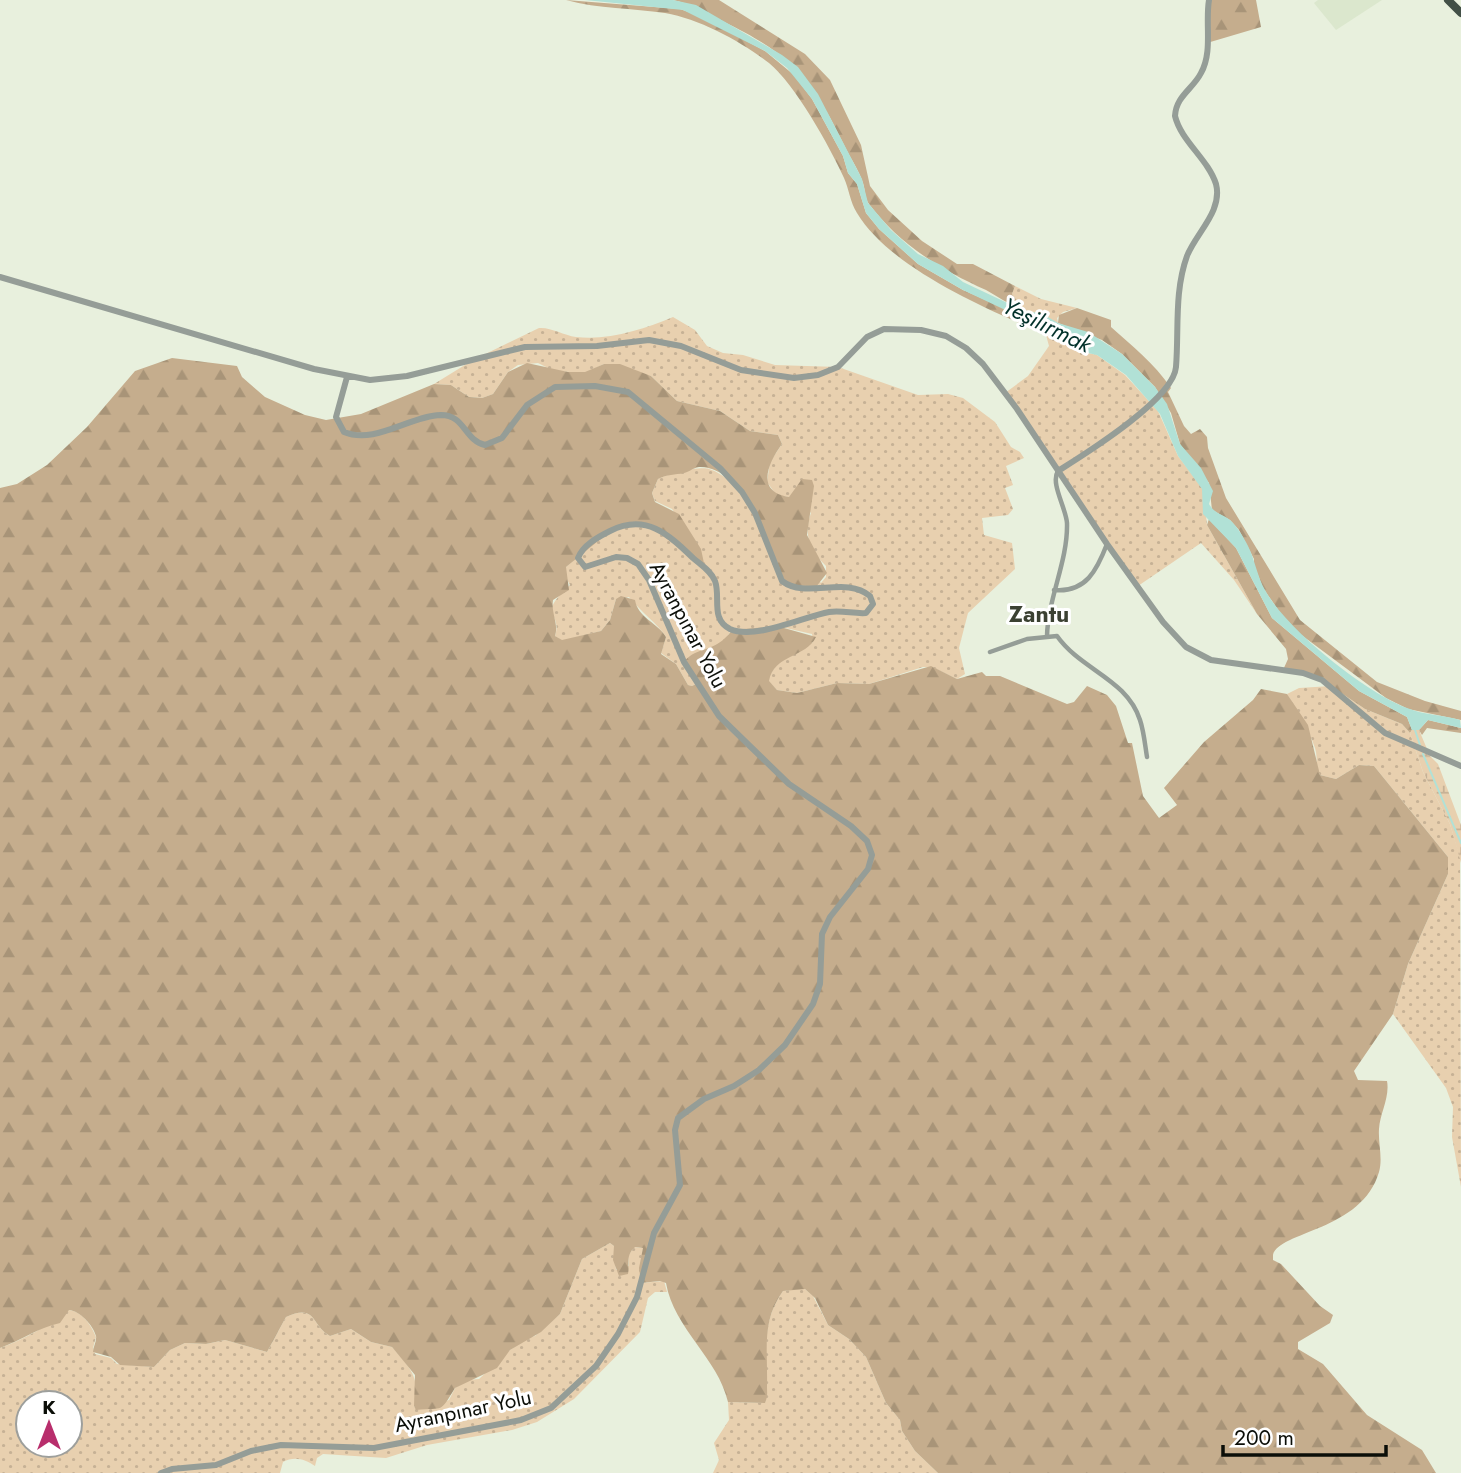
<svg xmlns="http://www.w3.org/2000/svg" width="1461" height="1473" font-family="Jost,sans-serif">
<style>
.built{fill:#dbe7cd}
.grass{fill:url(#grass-dots);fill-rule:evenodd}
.forest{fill:url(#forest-firs)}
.wetland{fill:url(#wetland-marsh)}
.water{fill:#b1e1d6}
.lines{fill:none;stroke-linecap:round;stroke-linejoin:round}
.stream{stroke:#b1e1d6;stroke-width:2}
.minor{stroke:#959d97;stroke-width:4.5}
.tertiary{stroke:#959d97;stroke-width:6}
.trunk{stroke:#425046;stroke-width:8}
.labels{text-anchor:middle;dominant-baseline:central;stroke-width:6;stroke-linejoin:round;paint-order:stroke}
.street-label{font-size:21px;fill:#0b0e08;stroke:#fff}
.water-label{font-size:23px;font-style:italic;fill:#02312a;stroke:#fff}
.neighbourhood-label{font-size:23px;font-weight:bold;fill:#3b4132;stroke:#fff}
</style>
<defs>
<pattern id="grass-dots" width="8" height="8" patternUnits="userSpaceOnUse" patternTransform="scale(1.75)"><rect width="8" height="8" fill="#e8d0af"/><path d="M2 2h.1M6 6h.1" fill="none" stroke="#c6b195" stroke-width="1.8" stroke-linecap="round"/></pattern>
<pattern id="forest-firs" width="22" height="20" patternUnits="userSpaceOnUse" patternTransform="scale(1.75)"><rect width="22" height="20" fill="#c5ad8d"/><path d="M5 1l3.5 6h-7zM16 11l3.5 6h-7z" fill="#a89478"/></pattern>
<pattern id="wetland-marsh" width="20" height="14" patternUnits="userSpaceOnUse" patternTransform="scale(1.75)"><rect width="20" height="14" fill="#e8d0af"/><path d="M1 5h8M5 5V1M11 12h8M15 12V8" fill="none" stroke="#c6b195"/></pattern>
</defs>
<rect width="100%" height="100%" fill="#e8f0dd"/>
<!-- built -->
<path class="built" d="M1318,0H1382L1336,30L1314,3Z"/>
<!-- grass -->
<path class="grass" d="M1015,286L1041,299L1077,308L1063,312L1057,318L1058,323L1018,308L1019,303L1012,294Z
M673,317L695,330L707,346L723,353L743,355L775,365L838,367L918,395L948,394L963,398L995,422L1011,447L1020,452L1024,458L1006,466L1013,485L1005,488L1013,509L1008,515L982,518L984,535L1012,543L1015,569L968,613L959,648L965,674L957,679L932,667H923L869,684L837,683L797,693L777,690L768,681C773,660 797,652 813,642L812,634L777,626L730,632L724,642L703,652L696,684L692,686L688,685L676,664L661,653L666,637C658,624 640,611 629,597L616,599L610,620L601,631L562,641L555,636C563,611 535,617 570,585L565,576L566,567L604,534L634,524L697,543L672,509L655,501L652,493L658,479C667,474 700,466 709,469C741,478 797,556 821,583L826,577V566C810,551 803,535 811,513L794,494L789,497L777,496L767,482L770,462L782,444L778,435L750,431L720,411L677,401L651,376L604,364L585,373L554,371L538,363L518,365L508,372L493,394L482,398L469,397L451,385L434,384L473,360L539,328C551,327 563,335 576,337C608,341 644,329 673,317Z
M1063,334L1076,338L1088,353L1097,355L1125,375L1158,411L1178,456L1203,489L1207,525L1257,614L1234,580L1201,543L1138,586L1005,393L1028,376L1049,346L1046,335L1056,339Z
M1331,686L1365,709L1402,724L1410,733L1423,772L1450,824L1460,857L1461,1187L1452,1137L1453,1107L1446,1088L1393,1014L1408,964L1448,874V857L1374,766L1359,765L1336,779L1320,775C1315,765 1318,757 1315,748C1308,727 1298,712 1287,694L1299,688Z
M610,1243L614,1246L616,1270L629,1266L628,1256L634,1247L643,1248L641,1283L664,1281L667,1292H655L648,1298L640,1332L574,1399L537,1422L512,1430L427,1445L386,1458L323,1454L317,1458L315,1466C305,1459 294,1456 283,1462L280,1473H0V1348C25,1339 47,1326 69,1310C83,1312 91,1325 96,1337L93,1348L95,1354L111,1358L117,1364L154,1367L170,1350L185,1343L206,1344L225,1340L267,1352L286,1317C317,1303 311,1326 330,1336L351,1329L371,1342L392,1347C409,1366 422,1379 414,1407L424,1409L449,1400L455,1388L467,1380L479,1379L510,1350L527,1338L535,1336L560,1314L582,1259ZM28,1403H70V1445H28Z
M797,1289H805L813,1296L828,1325L849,1339L866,1357L886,1403L900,1420L902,1431L915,1451L938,1473H713L719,1460L714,1443L729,1420L728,1402L765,1403C769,1363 758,1325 783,1291Z"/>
<!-- forest -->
<path class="forest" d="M566,0L680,9L700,16L765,51L794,75L812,99L843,156L848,173L857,184L866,213L879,229L918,264L963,290L1063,334L1056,339C996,313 892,271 857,213C850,202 849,189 844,178C830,147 795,84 769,63C742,42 700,19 665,13C632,8 599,9 566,0Z
M673,0H719L805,54L830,80L861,145L870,186L888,210L922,241L957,264H973L1015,286L1012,294L1019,303L1018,308C1007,303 997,296 986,290C941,270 899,244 869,204C865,199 865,189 863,183C859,170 850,158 844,145C811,77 791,54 722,21C705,13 692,4 673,0Z
M1209,0H1256L1261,27L1207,43Z
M1077,308L1111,320V327C1132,346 1154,363 1171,388L1168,392L1184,426L1191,434L1200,429L1207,437L1208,448L1226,498L1300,620L1377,682L1425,701L1461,711V720L1408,709L1386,698L1300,634L1281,614L1263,588L1254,565V559L1239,530L1230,520L1212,510L1209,483L1180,444L1171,413L1155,387L1122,354L1102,340L1058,323L1059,315Z
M172,358L237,366L242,377L265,397L305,415L326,420L361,414L434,384L451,385L469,397L482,398L493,394L508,372L527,363L568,372H585L604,364H620L651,376L677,401L720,411L750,431L778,435L782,444C768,463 755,492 789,497L802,479L812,480L814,486L807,535L827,573L816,587L786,584C772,551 744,465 699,467C693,468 689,472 684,473C675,475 667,474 658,479L652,493L655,502L679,514L701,549L705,568L649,525L613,529L566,567L569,590L553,600C551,614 559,624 555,636L562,640L601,631L610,620L616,599L621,596L635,600C638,618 657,622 666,637L661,654L676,664L688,685L692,686L696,684L684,662C697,645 715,654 732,630L777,626L816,637C806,658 774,654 769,681L777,690L797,693L837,683L869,684L931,666L957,679L982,672L986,676H1000L1067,704L1074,702L1087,686L1107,695L1116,706L1128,743H1132L1143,796L1159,818L1177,805L1164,788L1204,742L1253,700L1261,689L1287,694L1308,725L1320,775L1336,779L1359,765L1374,766L1448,857V874L1408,964L1393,1014L1354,1071L1358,1080L1387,1081C1390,1097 1380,1113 1379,1129C1378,1143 1383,1158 1379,1172C1362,1231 1279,1231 1273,1255V1260L1281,1264L1320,1306L1333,1315L1330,1323L1298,1342V1349L1323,1364L1367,1415L1422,1450L1436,1473H938L915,1451L902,1431L900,1420L886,1403L866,1357L849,1339L828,1325L815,1298L805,1289L783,1291C761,1321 768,1351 767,1386C767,1393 768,1396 765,1403L728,1402C718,1358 674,1329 666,1283L660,1281L641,1283L639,1268L643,1248L635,1247C625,1256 630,1263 628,1274L619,1276L613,1260L614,1246L610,1243L582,1259L560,1314L541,1332L510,1350L497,1368L455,1388C439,1414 445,1407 416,1410L414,1406L415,1375L392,1347L371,1342L351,1329L330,1336C311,1326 317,1303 286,1317L267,1352L225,1340L206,1344L185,1343L170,1350L154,1367L120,1365L111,1357L93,1352C93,1347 97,1341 96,1336C93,1325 80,1311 69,1310L60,1323C37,1328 22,1340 0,1348V488L17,484L47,465L87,427L135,371Z
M1209,519L1236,548L1272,618L1359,691L1407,717L1412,730L1410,733L1402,724L1365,709L1322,680L1283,670L1288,659L1286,649L1257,614L1207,525Z
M1428,720L1461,728V733L1427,728L1422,735L1419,730Z"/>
<!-- wetland -->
<path class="wetland" d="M1412,730H1419L1430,756L1438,764L1461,825V863L1450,824L1423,772L1410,733Z"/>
<!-- water -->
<path class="water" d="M585,0H673L696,5L782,55L798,67L818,94L862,179L868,203L891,230L918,254L943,266L963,282L1022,310L1043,314L1058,323L1088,332L1122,354L1155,387L1167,404L1180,444L1201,468L1213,491L1209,504C1214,513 1222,514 1230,520C1237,526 1244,538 1248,546C1255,560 1257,576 1265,590C1286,629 1365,692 1407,708C1424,715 1443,715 1460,720L1461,728L1428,720L1419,730H1412L1407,717L1359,691L1272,618L1236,548L1203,514L1202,489L1178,456L1160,414L1126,375L1097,355L1088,353L1076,338L1033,323L963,290L918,264L879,229L866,213L857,184L848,173L843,156L812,99L787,68L765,51L683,10Z"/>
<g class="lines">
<!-- stream -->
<path class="stream" d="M1415,730L1420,745
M1423,754L1461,843"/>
<!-- minor -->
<path class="minor" d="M1054,590C1086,593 1097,570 1107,544
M1047,636C1048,598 1068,561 1067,523C1066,508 1050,483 1058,471
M990,652L1027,639L1057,636C1081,670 1127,679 1140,720C1144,732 1145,745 1147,757"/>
<!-- tertiary -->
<path class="tertiary" d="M0,277L314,369L370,380L407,376L525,347L597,346L649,340L681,346L741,370L794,378L818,375L838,367L867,337L884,329L921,330L946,336L966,348L983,364L1017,409L1107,544L1163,622L1186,647L1211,660L1303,673L1322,680L1385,733L1461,766
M1058,471C1085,454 1173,400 1176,367C1179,330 1174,292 1187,256C1196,233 1223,211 1216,184C1208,159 1181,141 1175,116C1176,96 1193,89 1201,73C1213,52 1205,23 1209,0
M161,1473L172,1469L216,1465L251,1451L281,1445L374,1448L521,1420L551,1408L596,1366L618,1334L637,1297L654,1233L680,1185L675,1130L678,1118L704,1099L734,1086L759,1070L785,1045L813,1004L820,984L822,934L830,917L868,869L872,855L867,841L851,826L789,784L719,716L684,662L649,580L638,564L627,558L616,557L585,567L578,558C583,545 598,537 610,531C646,513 668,534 693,558C701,565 711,571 715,581C721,597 710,619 730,629C755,640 803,617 829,612C842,610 854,614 866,613L873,604L870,596C845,575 807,600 782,581L755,513L742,492L720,468L628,392L595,386L555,387L527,405L502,438L485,445C464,440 465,415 441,415C409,416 375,445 344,432L336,417L347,377"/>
<!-- trunk -->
<path class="trunk" d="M1448,0L1461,13"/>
</g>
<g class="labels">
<!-- street labels -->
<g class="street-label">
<text transform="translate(688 625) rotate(62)">Ayranpınar Yolu</text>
<text transform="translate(463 1411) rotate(-12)">Ayranpınar Yolu</text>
</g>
<!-- water labels -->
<g class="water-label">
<text transform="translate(1047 325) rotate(26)">Yeşilırmak</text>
</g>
<!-- neighbourhood labels -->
<g class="neighbourhood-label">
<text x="1039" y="614">Zantu</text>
</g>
</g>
<!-- north arrow -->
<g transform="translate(49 1424)"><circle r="33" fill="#ffffff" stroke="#9d9f9c" stroke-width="2"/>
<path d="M0-5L12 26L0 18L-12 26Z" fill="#b82e6c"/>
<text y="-10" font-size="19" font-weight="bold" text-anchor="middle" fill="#0b0e08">K</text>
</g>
<!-- scale -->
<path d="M1223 1445v10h163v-10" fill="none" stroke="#0b0e08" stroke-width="3.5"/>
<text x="1234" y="1445" font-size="21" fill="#0b0e08" stroke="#ffffff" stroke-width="5" paint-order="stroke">200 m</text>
</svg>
